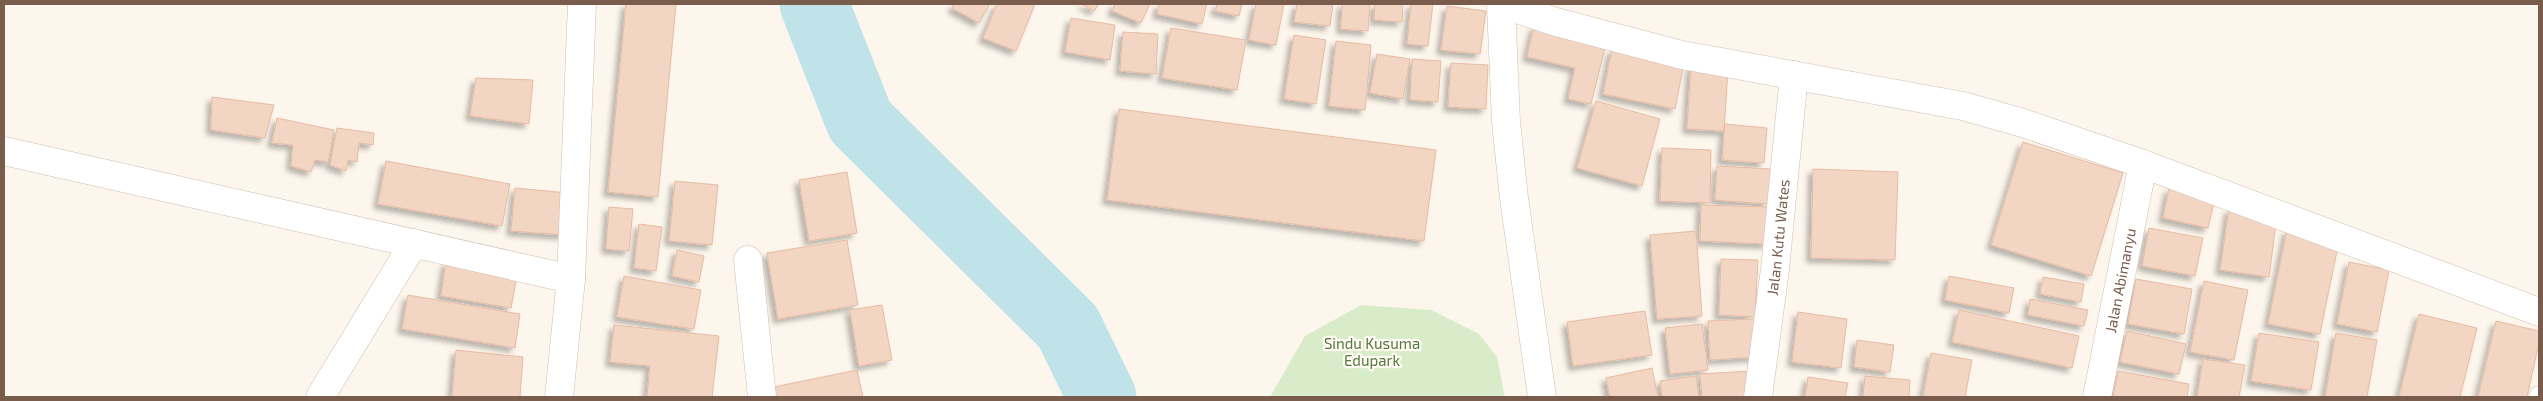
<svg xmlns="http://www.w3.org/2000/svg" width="2543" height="401" font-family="'Exo 2',sans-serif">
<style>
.green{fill:#d8ecc9}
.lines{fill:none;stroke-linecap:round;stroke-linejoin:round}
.river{stroke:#bfe3e8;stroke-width:69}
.building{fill:#f3d5c3;stroke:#e6bba3;filter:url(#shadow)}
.lane-casing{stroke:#d1beb0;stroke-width:21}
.street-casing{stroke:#d1beb0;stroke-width:29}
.lane{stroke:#fff;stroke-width:20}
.street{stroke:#fff;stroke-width:28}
.labels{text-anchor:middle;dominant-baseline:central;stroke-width:4.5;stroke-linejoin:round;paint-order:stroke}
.street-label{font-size:15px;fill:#7a5c4d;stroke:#fffaf3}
.park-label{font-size:15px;fill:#537a41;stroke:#fffaf3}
</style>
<defs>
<filter id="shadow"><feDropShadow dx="-4.5" dy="4.5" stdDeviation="2.5" flood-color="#0004"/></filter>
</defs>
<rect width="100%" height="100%" fill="#fdf6ec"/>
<!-- green -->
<path class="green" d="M1361,305L1431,310L1479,334L1497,357L1505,397H1270L1305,336Z"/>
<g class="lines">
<!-- river -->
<path class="river" d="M814,4L860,121L1068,327L1102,397"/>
</g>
<!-- building -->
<path class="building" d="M626,4H676L658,197L608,192Z
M954,4H990L979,23L952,8Z
M997,4H1035L1016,51L983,38Z
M1082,4H1099L1094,11Z
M1115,4H1150L1141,23L1112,11Z
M1159,4H1207L1202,24L1157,14Z
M1217,4H1242L1239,16L1215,11Z
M1256,4H1284L1276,45L1249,40Z
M1297,4H1333L1330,26L1294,22Z
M1342,4H1370L1368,31L1341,29Z
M1375,4H1403L1402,22L1374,20Z
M1411,4H1433L1428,46L1407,44Z
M1447,6L1486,11L1480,54L1441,50Z
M1071,18L1115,25L1110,60L1065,52Z
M1534,26L1606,44L1591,104L1568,99L1575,68L1527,57Z
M1171,28L1246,40L1237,90L1162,78Z
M1123,32L1158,34L1156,74L1120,71Z
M1294,35L1326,40L1316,104L1284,99Z
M1336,41L1371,45L1365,110L1329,106Z
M1612,49L1684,63L1675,109L1603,94Z
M1377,54L1410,59L1403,99L1370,93Z
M1412,59L1441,61L1438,102L1410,100Z
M1451,63L1488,65L1486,109L1448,107Z
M1691,66L1728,69L1724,131L1687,129Z
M476,78L533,80L529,124L470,116Z
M212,97L274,105L265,138L211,130Z
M1596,101L1660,119L1642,186L1577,168Z
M1119,109L1436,150L1424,241L1107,200Z
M277,118L334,130L328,162L315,160L311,172L291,166L293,145L272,143Z
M1725,124L1767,128L1764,163L1722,160Z
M337,128L374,133L373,145L359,143L357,162L348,160L346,171L330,165Z
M2023,142L2123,173L2091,276L1991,245Z
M1662,148L1711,150L1710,203L1660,201Z
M386,161L510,184L502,226L378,204Z
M1717,166L1771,169L1768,204L1715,200Z
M1813,169L1898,172L1895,260L1811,258Z
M847,172L857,233L809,241L799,180Z
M675,181L718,185L712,245L669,241Z
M515,188L568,193L564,235L511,231Z
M2169,188L2215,198L2208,228L2163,218Z
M1701,205L1770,207L1768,244L1700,241Z
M609,207L633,209L629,251L606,249Z
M2229,209L2277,216L2269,277L2220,270Z
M639,224L662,227L656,271L634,268Z
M2149,228L2203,238L2195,276L2142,266Z
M2287,230L2339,241L2320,334L2268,324Z
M1696,231L1702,316L1657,319L1650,235Z
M847,240L858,305L778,319L767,253Z
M677,250L704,256L699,282L672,276Z
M1721,259L1758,260L1755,317L1719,315Z
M446,262L517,275L511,308L441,296Z
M2349,262L2389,270L2377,332L2337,324Z
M624,276L701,290L694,329L617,317Z
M1949,276L2014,288L2009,313L1945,300Z
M2043,277L2084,284L2081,302L2040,294Z
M2136,279L2192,289L2184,334L2128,324Z
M2204,281L2248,290L2234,360L2190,352Z
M408,295L520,314L515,348L402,329Z
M2030,299L2088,310L2084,326L2028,315Z
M882,305L892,360L859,366L850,310Z
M1959,310L2079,336L2072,368L1952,342Z
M1645,311L1652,355L1573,366L1567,322Z
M1798,312L1847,319L1841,368L1792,362Z
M2419,314L2477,328L2460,397H2399Z
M1754,319L1756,357L1710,360L1708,321Z
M2496,321L2539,331V343L2527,397H2478Z
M1702,324L1708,370L1670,374L1665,328Z
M614,325L719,336L712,397H647L650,366L610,362Z
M2127,331L2186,344L2179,374L2120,362Z
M2259,333L2319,342L2311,390L2251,381Z
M2336,333L2377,340L2367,397H2325Z
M1857,340L1894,345L1890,372L1854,367Z
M456,350L523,357L520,397H452Z
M1931,353L1972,360L1965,397H1923Z
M2203,359L2245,365L2239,397H2197Z
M1652,368L1658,397H1610L1606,378Z
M857,370L863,397H776L774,387Z
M1750,371L1752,397H1702L1700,374Z
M2118,371L2189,384L2187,397H2113Z
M1696,376L1699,397H1662L1660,381Z
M1865,376L1910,380L1909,397H1863Z
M1808,377L1848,383L1845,397H1805Z"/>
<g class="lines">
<!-- lane casing -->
<g class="lane-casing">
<path id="lane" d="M2539,397V396"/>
</g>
<!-- street casing -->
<g class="street-casing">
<g id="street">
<path d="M1501,4L1506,122L1514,198L1542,397"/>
<path d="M1502,4L1556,22L1682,55L1963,106L2023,123L2143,164L2539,312"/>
<path d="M4,151L571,279"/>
<path d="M748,260L762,397"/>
<path d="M320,397L414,243"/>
<path d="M559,397L571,279L582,4"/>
<path id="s1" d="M1758,397L1775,269L1794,75"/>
<path id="s2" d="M2097,397L2143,164"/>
</g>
</g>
<!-- lane -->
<use href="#lane" class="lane"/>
<!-- street -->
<use href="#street" class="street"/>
</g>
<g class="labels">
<!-- street labels -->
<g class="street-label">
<text stroke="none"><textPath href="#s1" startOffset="161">Jalan Kutu Wates</textPath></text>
<text stroke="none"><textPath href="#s2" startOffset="119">Jalan Abimanyu</textPath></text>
</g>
<!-- park labels -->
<g class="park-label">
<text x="1372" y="343">Sindu Kusuma<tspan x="1372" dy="17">Edupark</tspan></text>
</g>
</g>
<!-- border -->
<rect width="2543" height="401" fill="none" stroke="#7a5c4d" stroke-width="10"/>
</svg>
